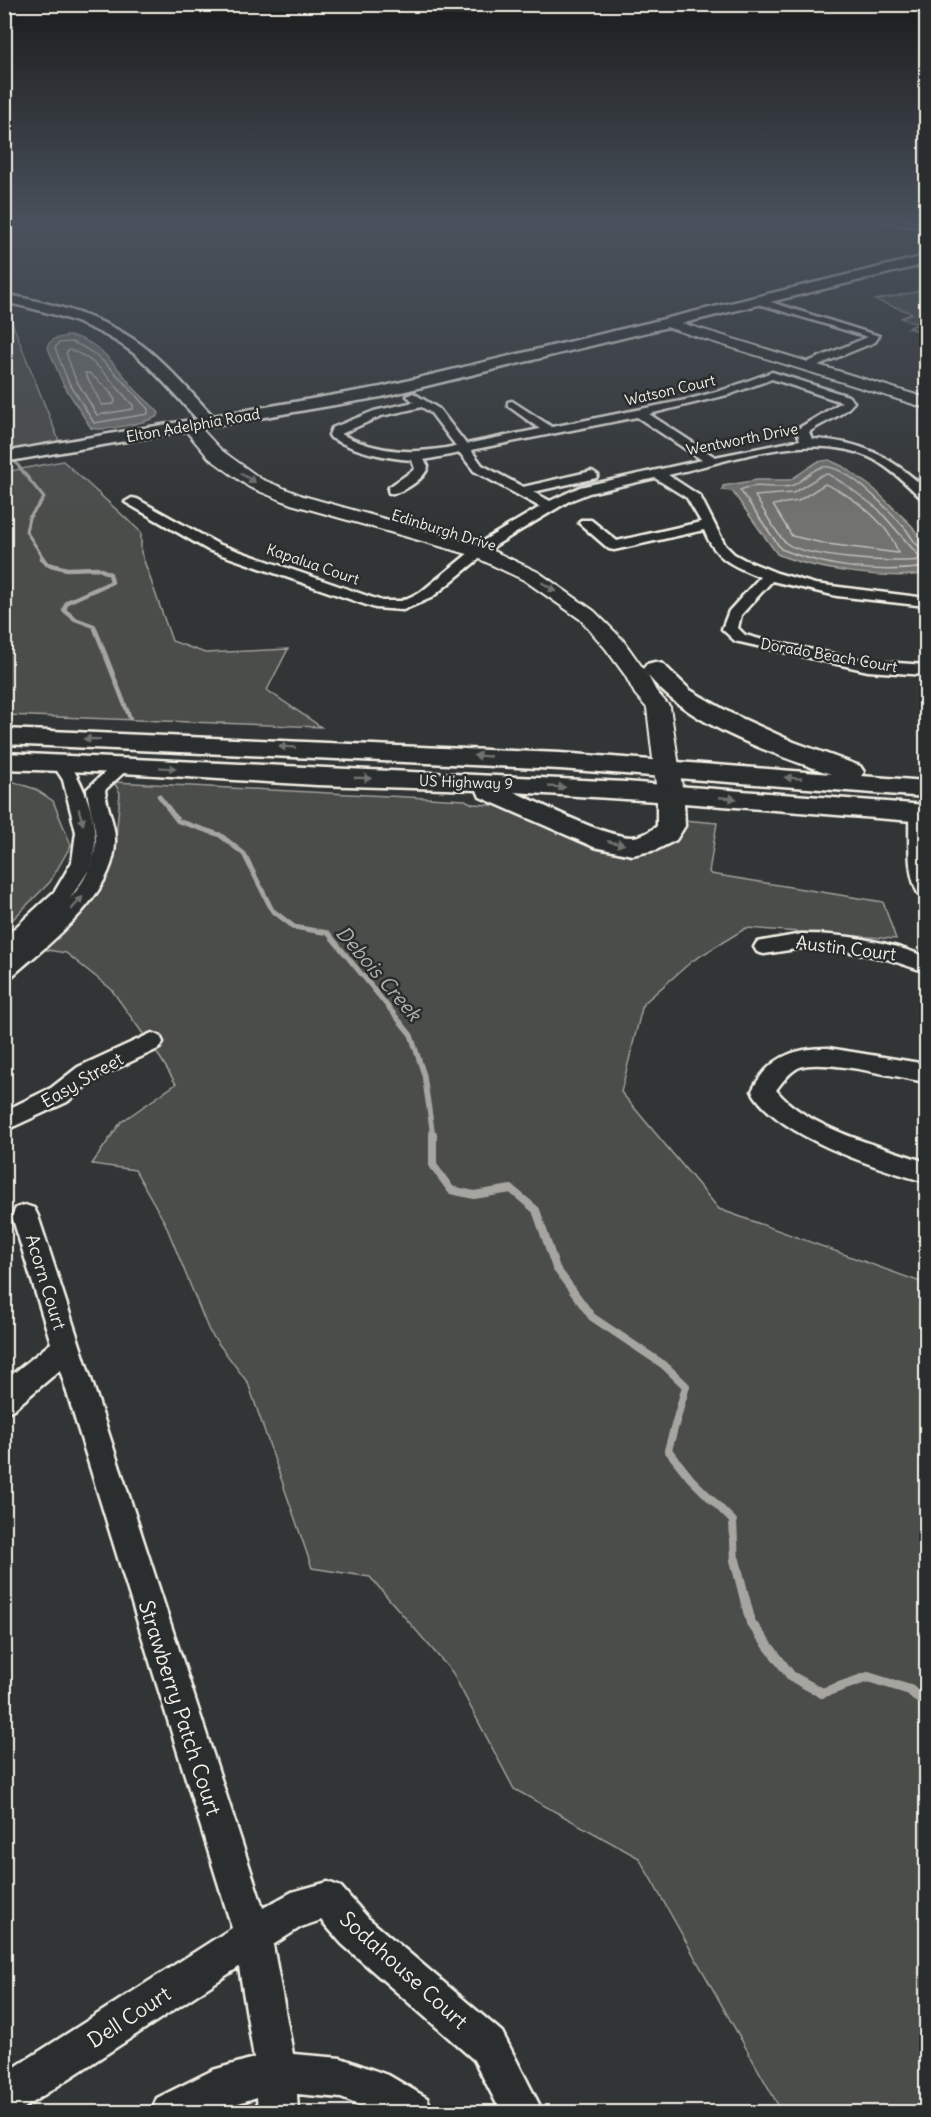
<svg xmlns="http://www.w3.org/2000/svg" width="931" height="2117" font-family="Delius,sans-serif">
<style>
.green{fill:#4b4d4c;stroke:#a09f9a;stroke-width:1.5}
.water{fill:#727370;stroke:#a6a5a0;stroke-width:1.5}
.lines{fill:none;stroke-linecap:round;stroke-linejoin:round}
.shore{stroke:#c0bfb8;stroke-width:1.5}
.stream-far4{stroke:#a6a5a0;stroke-width:3}
.stream-far3{stroke:#a6a5a0;stroke-width:4.5}
.stream-far2{stroke:#a6a5a0;stroke-width:5}
.stream-far1{stroke:#a6a5a0;stroke-width:8}
.stream{stroke:#a6a5a0;stroke-width:10}
.street-casing{stroke:#f4f1e8;stroke-width:5}
.secondary-casing{stroke:#f4f1e8;stroke-width:4}
.primary-casing{stroke:#f4f1e8;stroke-width:5}
.highway-casing{stroke:#f4f1e8;stroke-width:5}
.street{fill:#2a2d2e;fill-rule:evenodd}
.secondary{fill:#2a2d2e;fill-rule:evenodd}
.primary{fill:#2a2d2e;fill-rule:evenodd}
.highway{fill:#2a2d2e;fill-rule:evenodd}
.oneway{fill:#71726f}
.labels{text-anchor:middle;dominant-baseline:central;stroke-width:5;stroke-linejoin:round;paint-order:stroke}
.far-street-label{font-size:15px;fill:#f4f1e8;stroke:#2a2d2e}
.street-label{font-size:18px;fill:#f4f1e8;stroke:#2a2d2e}
.water-label{font-size:20px;font-style:italic;fill:#b3b2ac;stroke:#2a2d2e}
.near-street-label{font-size:21px;fill:#f4f1e8;stroke:#2a2d2e}
</style>
<rect width="100%" height="100%" fill="#323535"/>
<filter id="ink" filterUnits="userSpaceOnUse"><feTurbulence type="fractalNoise" baseFrequency=".0167" numOctaves="2"/><feDisplacementMap in="SourceGraphic" scale="12" xChannelSelector="R" yChannelSelector="G"/><feConvolveMatrix kernelMatrix="1 2 1 2 8 2 1 2 1" color-interpolation-filters="sRGB"/></filter>
<g filter="url(#ink)">
<!-- green -->
<path class="green" d="M926,290V333L908,328L918,324L901,318L912,313L875,300Z
M5,313L9,315L59,441L5,451Z
M63,461L141,532V552L172,641L205,653L288,649L267,690L321,727L5,715V472Z
M5,779L35,789L53,801L71,845L50,882L5,927Z
M114,782L465,800L473,804L505,806L607,849L683,820L717,823L709,872L711,874L883,902L896,939L746,928L692,961L643,1004L621,1092L719,1209L926,1284V2112H782L639,1858L514,1789L452,1672L370,1577L312,1568L248,1383L209,1331L165,1223L135,1170L92,1164L121,1122L176,1084L161,1059L111,989L66,953L41,949L64,928L103,885L116,838L120,793Z"/>
<!-- water -->
<path class="water" d="M67,336C94,336 117,367 132,386C140,396 151,403 159,413L158,416C145,423 103,432 91,428L63,384L48,348V344L54,339Z
M829,460L842,466L873,488L912,526L926,548V573C891,581 811,569 777,554L732,491L722,490L723,486L757,480H790L817,462Z"/>
<g class="lines">
<!-- shore -->
<path class="shore" d="M72,342C104,354 125,385 148,409V414L94,423L68,381L55,348L59,343Z
M69,350C97,357 113,385 133,405V409L97,415L75,378L66,353Z
M85,373H89L108,389L115,400L114,404L102,405Z
M828,474L846,485L878,509L919,556V560C896,564 803,557 786,543C777,536 762,507 755,496L793,493L822,475Z
M825,484C852,495 890,524 898,553L827,544L792,536L773,505L798,501Z
M926,550C914,546 912,536 904,527C890,511 846,464 823,467C810,469 803,482 791,486C774,490 756,482 740,490L781,549C825,567 879,574 926,567"/>
<!-- stream-far4 -->
<path class="stream-far4" d="M16,463L44,498L29,518L26,531L44,559"/>
<!-- stream-far3 -->
<path class="stream-far3" d="M42,558L47,564L67,569L97,568L110,574L112,582L67,602L64,610L75,619L94,626L130,718
M159,796L169,809"/>
<!-- stream-far2 -->
<path class="stream-far2" d="M168,808L178,821L220,835L244,854L272,910L294,927L328,933L411,1035L424,1075L433,1136"/>
<!-- stream-far1 -->
<path class="stream-far1" d="M433,1134V1165L451,1190L474,1195L511,1189L536,1210L556,1268L592,1317L664,1365L686,1386L668,1450L690,1478L733,1521L735,1562"/>
<!-- stream -->
<path class="stream" d="M735,1560L751,1623L791,1676L822,1693L868,1677L910,1690L926,1705"/>
<!-- street casing -->
<g class="street-casing">
<path id="street" d="M882,220L926,224V228L886,222Z
M755,299H761L879,336L875,342L811,368H803V364L868,337L755,303Z
M772,372L848,396L854,402C842,417 824,421 809,432L812,439C861,441 890,456 926,489V499L921,498C907,484 892,470 875,460C814,428 731,461 668,475L700,496L725,545L734,554L745,560L777,573L815,584L926,598V606L837,596L772,581L741,615L738,628L745,635L763,640L868,661L926,665V675L868,671L735,641L722,629L729,611L760,577C732,565 716,560 704,530L614,550L609,549L579,523L581,520H591L617,541L701,522L687,498L655,478L589,493L569,501L496,545L431,598L403,610L375,608L208,550L125,502L132,498L137,499L218,544L382,601H401L421,592L486,539L540,507L474,471L460,453L424,460L428,466C426,478 401,495 389,493L388,490L389,487L415,469L412,460C383,458 356,451 331,438L329,435L332,428L374,411L414,402L407,396L413,393L439,409L466,444L540,429L508,406V402L512,401L552,427L686,400L723,390ZM772,379L842,402L799,428L797,431L800,440L715,457L649,414L731,394ZM422,407L431,413L456,446C415,455 378,453 341,434L381,416ZM637,417L702,460L580,487L550,501L533,492L596,478L598,475L592,471L523,487L482,465L471,450Z
M61,758L67,759C85,786 102,829 92,862C88,874 77,887 70,899C86,880 99,856 95,830C93,816 88,803 87,789L117,761H129L132,765L105,790C106,807 115,823 115,840C116,895 48,944 11,977L4,979V960L7,957L4,958V938L55,891L72,862L76,832L63,780L52,763L55,759Z
M918,808L926,813V897L919,895C906,873 910,839 909,814L912,810Z
M802,934C845,934 887,941 926,957V972L887,959L846,951L802,948L764,954L757,952L754,947L757,942Z
M152,1033L160,1036L163,1042L160,1048L94,1079L67,1102L4,1131V1111L51,1088L78,1067Z
M828,1048L926,1064V1082C900,1078 822,1058 800,1067C790,1071 782,1082 776,1090C807,1129 881,1146 926,1162V1182C879,1169 776,1136 752,1091C768,1058 793,1048 828,1048Z
M25,1205L34,1208L38,1216L263,1908L292,1892L328,1882L341,1887L368,1918L502,2032L543,2112H501L474,2060L342,1944L321,1920L301,1927L273,1945L293,2054L341,2058L390,2076L427,2098L433,2112H376L341,2098L297,2094L298,2112H258L257,2097L211,2112H151L157,2098L213,2070L254,2058L239,1967L18,2112H4V2074L232,1928L60,1370L14,1409L4,1413V1381L51,1343L12,1216L16,1208Z"/>
</g>
<!-- secondary casing -->
<g class="secondary-casing">
<path id="secondary" d="M668,319L926,398V408L663,326L661,323Z
M189,420L195,422L221,450L261,479L303,496L485,547L538,572L594,611L622,639L647,674L656,691L670,707L683,793L679,799L670,801L661,799L657,793L647,708L635,694L625,675L606,649L580,619L524,580L471,555L291,504L249,487L209,458L181,425Z"/>
</g>
<!-- primary casing -->
<g class="primary-casing">
<path id="primary" d="M926,256V264L381,397L4,462V452L197,419C177,397 158,374 136,355C98,325 51,312 4,302V294C54,304 108,317 148,350C172,370 192,394 213,416L381,387Z"/>
</g>
<!-- highway casing -->
<g class="highway-casing">
<path id="highway" d="M655,662L663,664L690,690L730,713L794,742L860,766L864,772L861,776L926,781V797L560,769L4,744V729L560,753L831,774C771,753 681,723 643,669L647,664Z
M4,753L625,782L926,805V822L684,803L685,826L676,840L656,850L632,855L594,847L480,797L477,790L317,785L123,773L4,769ZM514,792L657,801V826C651,831 641,837 632,837C604,837 542,804 514,792Z"/>
</g>
<!-- street -->
<use href="#street" class="street"/>
<!-- secondary -->
<use href="#secondary" class="secondary"/>
<!-- primary -->
<use href="#primary" class="primary"/>
<!-- highway -->
<use href="#highway" class="highway"/>
</g>
<!-- one-way arrows -->
<defs><path id="oneway-solid" d="M-6-.8H1V-3.2L6.5 0L1 3.2V.8H-6Z" transform="scale(1.5)"/></defs>
<g class="oneway">
<use href="#oneway-solid" transform="translate(248 478) rotate(31)"/>
<use href="#oneway-solid" transform="translate(549 587) rotate(32)"/>
<use href="#oneway-solid" transform="translate(92 739) rotate(-178)"/>
<use href="#oneway-solid" transform="translate(287 747) rotate(-177)"/>
<use href="#oneway-solid" transform="translate(482 756) rotate(-177)"/>
<use href="#oneway-solid" transform="translate(168 768) rotate(4)"/>
<use href="#oneway-solid" transform="translate(363 778) rotate(2)"/>
<use href="#oneway-solid" transform="translate(793 778) rotate(-175)"/>
<use href="#oneway-solid" transform="translate(557 787) rotate(3)"/>
<use href="#oneway-solid" transform="translate(728 798) rotate(5)"/>
<use href="#oneway-solid" transform="translate(81 817) rotate(74)"/>
<use href="#oneway-solid" transform="translate(616 843) rotate(11)"/>
<use href="#oneway-solid" transform="translate(77 903) rotate(-49)"/>
</g>
</g>
<!-- sky -->
<linearGradient id="sky" x2="0" y2="1"><stop stop-color="#1c1d1d"/><stop offset="0.43" stop-color="#49515c"/><stop offset="1" stop-color="#49515c" stop-opacity="0"/></linearGradient>
<rect width="931" height="517" fill="url(#sky)"/>
<g class="labels">
<!-- far-street labels -->
<g class="far-street-label">
<text transform="translate(670 390) rotate(-13)">Watson Court</text>
<text transform="translate(193 425) rotate(-10)">Elton Adelphia Road</text>
<text transform="translate(742 439) rotate(-11)">Wentworth Drive</text>
<text transform="translate(444 530) rotate(17)">Edinburgh Drive</text>
<text transform="translate(313 564) rotate(19)">Kapalua Court</text>
<text transform="translate(829 655) rotate(10)">Dorado Beach Court</text>
<text transform="translate(466 782) rotate(2)">US Highway 9</text>
</g>
<!-- street labels -->
<g class="street-label">
<text transform="translate(846 948) rotate(7)">Austin Court</text>
<text transform="translate(82 1080) rotate(-30)">Easy Street</text>
<text transform="translate(46 1282) rotate(73)">Acorn Court</text>
</g>
<!-- water labels -->
<g class="water-label">
<text transform="translate(379 973) rotate(49)">Debois Creek</text>
</g>
<!-- near-street labels -->
<g class="near-street-label">
<text transform="translate(180 1708) rotate(72)">Strawberry Patch Court</text>
<text transform="translate(404 1970) rotate(42)">Sodahouse Court</text>
<text transform="translate(129 2017) rotate(-33)">Dell Court</text>
</g>
</g>
<!-- margin -->
<rect width="931" height="2117" fill="none" stroke="#2a2d2e" stroke-width="24"/>
<rect x="12" y="12" width="907" height="2093" fill="none" stroke="#f4f1e8" stroke-width="2" filter="url(#ink)"/>
</svg>
